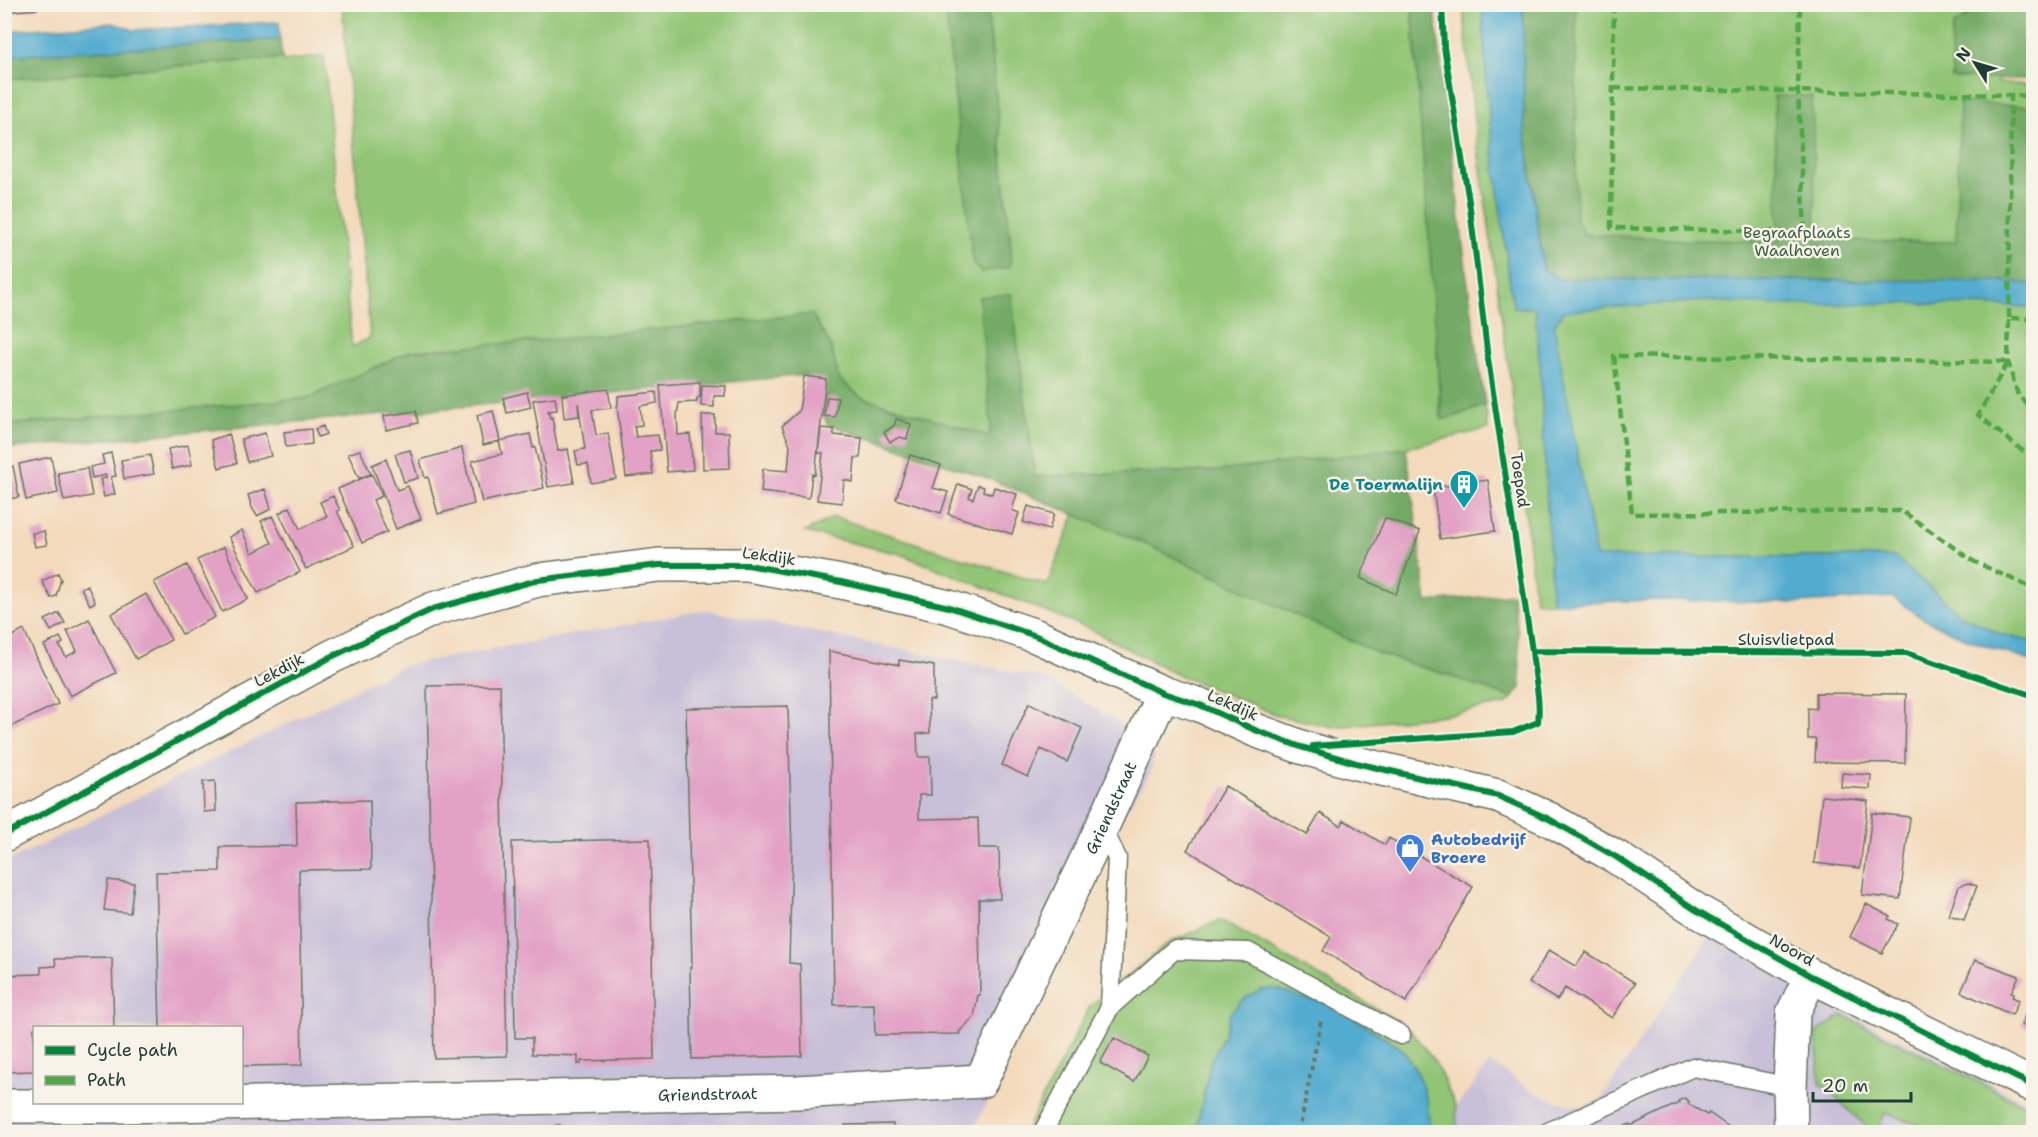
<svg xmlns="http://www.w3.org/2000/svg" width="2038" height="1137" font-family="'Shantell Sans',sans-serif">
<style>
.industrial{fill:#c8bfd8;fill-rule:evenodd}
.green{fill:#91c474;stroke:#588054;stroke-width:1.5}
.forest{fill:#74aa66;stroke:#4a744d;stroke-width:1.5}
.water{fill:#52abcf;stroke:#387482;stroke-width:1.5}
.building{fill:#e2a1c5}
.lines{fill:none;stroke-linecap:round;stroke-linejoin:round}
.service-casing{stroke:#697464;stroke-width:21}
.minor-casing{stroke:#697464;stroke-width:36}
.tertiary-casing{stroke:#697464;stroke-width:36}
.path{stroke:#697464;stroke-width:4;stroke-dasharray:4.5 4.5;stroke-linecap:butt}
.service{stroke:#fff;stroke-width:18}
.minor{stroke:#fff;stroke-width:33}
.tertiary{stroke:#fff;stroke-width:33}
.quiet{stroke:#4fa644;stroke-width:4.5;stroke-dasharray:9 4.5;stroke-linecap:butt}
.cycleway-casing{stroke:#f7f3e8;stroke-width:10}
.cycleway{stroke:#00873e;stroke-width:6}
.labels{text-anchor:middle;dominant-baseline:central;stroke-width:5;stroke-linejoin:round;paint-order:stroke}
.park-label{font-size:16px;fill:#3c5f44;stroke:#f7f3e8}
.street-label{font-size:16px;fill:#1f3d34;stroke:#f7f3e8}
.culture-label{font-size:16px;font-weight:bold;fill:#0d838f;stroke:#f7f3e8;text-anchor:end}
.shop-label{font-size:16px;font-weight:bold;fill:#366cbe;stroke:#f7f3e8;text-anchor:start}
</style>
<rect width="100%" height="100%" fill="#f7f3e8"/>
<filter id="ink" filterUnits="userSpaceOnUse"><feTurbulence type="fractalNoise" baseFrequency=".0167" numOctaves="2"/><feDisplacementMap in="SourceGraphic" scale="12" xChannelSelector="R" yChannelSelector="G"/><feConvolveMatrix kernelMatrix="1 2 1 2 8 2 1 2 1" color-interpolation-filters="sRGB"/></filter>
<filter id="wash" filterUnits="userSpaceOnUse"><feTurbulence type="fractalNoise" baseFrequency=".008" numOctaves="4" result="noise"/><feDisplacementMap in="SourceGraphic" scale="24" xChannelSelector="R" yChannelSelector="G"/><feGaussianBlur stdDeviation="1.35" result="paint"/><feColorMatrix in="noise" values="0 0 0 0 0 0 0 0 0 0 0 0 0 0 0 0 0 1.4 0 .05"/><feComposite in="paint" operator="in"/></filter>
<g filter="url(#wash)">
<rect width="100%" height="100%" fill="#f3dabc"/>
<!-- industrial -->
<path class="industrial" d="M706,610L1044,678L1155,744L1152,770L1121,818L973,1132H5V863L405,665ZM34,1028H242V1102H34Z
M1710,935L1830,1005L2033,1105L2034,1132H1457L1456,1107L1490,1062L1531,1090L1549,1099L1573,1105L1586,1106L1602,1098Z"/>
<!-- green -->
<path class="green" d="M342,4L947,5L1011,249L987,5H1412L1434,292L1440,414L1442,419L1453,417L1485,405L1488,429L1393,451L1219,471L1035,476L1011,294L989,437L861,397L839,379L830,344L358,405L5,446V79L282,58L283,61L324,56L352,347L370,338Z
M1463,5H1482L1487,91L1492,144L1513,307L1535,308L1540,368L1552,603L1535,601L1511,385L1474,120Z
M1552,5H1999V83L2033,85V642L2000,634L1961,615L1895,557H1596L1554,326Z
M1075,514L1148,545L1377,653L1450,676L1512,698L1506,704L1445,715L1334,727L1280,716L1176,674L1088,628L900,554L805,532L834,517L1047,585Z
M1220,920L1384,1013L1411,1031L1435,1062L1456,1107L1457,1132H1430L1427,1101L1417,1072L1329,1001C1314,1001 1300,1000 1287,992L1231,1012L1224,1035L1211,1060L1196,1132H1025L1090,1006L1170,942Z
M1842,1015L2033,1109V1132H1941L1885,1113L1877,1132H1872L1820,1083L1816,1033Z"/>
<!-- forest -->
<path class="forest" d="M945,5H987L1011,249L1010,267L981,272L973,264Z
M1412,5H1434L1467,278L1485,405L1453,417L1442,419Z
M1523,5H1576V219L1584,234L1684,240L1779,241L1774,96H1812L1816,241L1956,242L1960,102L2033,107V284L2000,281L1559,279L1544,269L1524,121Z
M1980,5H2033L2029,79L1952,78L1951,46L1953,26L1980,8Z
M280,39L282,58L5,79V56Z
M1011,294L1035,476L1219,471L1406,448L1427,602L1512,594L1518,632L1521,688L1512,698L1450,676L1377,653L1148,545L987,478L827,424L820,404L805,375L5,449L4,425L308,398L411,351L558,339L812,314L830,344L839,379L861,397L989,436L991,426L979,297Z"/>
<!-- water -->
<path class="water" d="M1482,5H1523L1524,121L1543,269L1559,279L2000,281L2033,284V307L1900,303L1779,305L1706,301L1563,311L1554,326L1596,557H1895L1961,615L2000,634L2033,642V662L1969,640L1926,620L1892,597L1799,603L1659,600L1552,603L1540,368L1535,308L1513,307L1492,144L1487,91Z
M279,22L280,39L5,56V31L112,23L134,30Z
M1274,988C1295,994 1306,1002 1329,1001L1403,1050L1417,1072L1427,1101L1430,1132H1196L1211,1060L1224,1035L1231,1012L1245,998L1260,990Z"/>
<g id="blocks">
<!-- building -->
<path class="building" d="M4,4H36L37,9L4,12Z
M804,376L826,379L815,475L812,474L809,498L761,492L763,469L788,471L790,445L782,426L799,411Z
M700,382V397L697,398V402L679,403L677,415L678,435L690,434L693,470L667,472L660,385Z
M702,385L726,386L725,396H714V407L701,406Z
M608,389L611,408L592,410L596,435L608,433L616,479L591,483L588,464L578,465L575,451L585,449L578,403L579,416L564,418L562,395Z
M527,392L531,407L507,413L503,398Z
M656,392L657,403L640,406L642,425L634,426L636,437L658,435L660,450L650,451L653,474L626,477L617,406L618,405V396Z
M555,397L557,410L548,411L550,418L552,417L558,451L568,449L574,483L548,487L533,400Z
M827,397L838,398L835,417L824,416Z
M416,411L418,423L386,430L384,416Z
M493,411L500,441L483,445L477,415Z
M702,415H715V432H729L730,468L703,469Z
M896,419L911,424L908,435L907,439L900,437L890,442L884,432L894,426Z
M323,426L326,434L318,437L315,429Z
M821,428L834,429V435L862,438L860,458H855L853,482L844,480L842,503L817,500L823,453H818Z
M311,429L312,444L286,447L284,432Z
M265,433L271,456L247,462L241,439Z
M229,434L237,463L219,468L211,440Z
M530,434L533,448L535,447L544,488L482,502L472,461L502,454L499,441Z
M188,445L192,465L172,469L168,449Z
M462,448L474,504L438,514L428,477L425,478L420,460Z
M360,450L371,474L359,478L348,454Z
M410,450L418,478L404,482L395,454Z
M111,453L116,476L111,477L115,494L104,497L100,479L106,478V475L92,478L90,467L104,464L102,455Z
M150,455L154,474L124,479L121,460Z
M910,455L941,465L933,488L948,492L941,513L896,499Z
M4,456H7L10,467L13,466L19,497L4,500Z
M51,457L58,493L26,500L19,464Z
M386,459L397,490L408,486L421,519L396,529L372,465Z
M87,468L92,496L64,501L58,473Z
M372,474L382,496L373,500L387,532L362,543L338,489Z
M1488,480L1495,531L1440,539L1433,488Z
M958,484L972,489L969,497L973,499L978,485L984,487L983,491L992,494L994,487L1017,494L1012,510L1019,513L1012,534L948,514Z
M265,489L271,509L257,516L252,508L248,495Z
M333,496L340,510L337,511L354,546L306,569L279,513L290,507L300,529L327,516L320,502Z
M1028,506L1054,514L1049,530L1023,522Z
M272,516L300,572L258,593L229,537L242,530L252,553L272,543L261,521Z
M1385,518L1420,531L1396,594L1360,578Z
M44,531L47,545L35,547L32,533Z
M224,547L248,599L222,612L197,560Z
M187,565L215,617L182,634L154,582Z
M58,573L61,579L56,596L51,598L42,581Z
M87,585L95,602L90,605L81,588Z
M146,594L171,640L136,659L111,614Z
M59,613L65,623L51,631L45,620Z
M89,619L116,673L70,696L44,645L60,637L63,643L59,645L66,657L77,651L67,631Z
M24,630L58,704L12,726L4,712V643L8,641L7,639Z
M829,651L899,665V660L934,666V700H929L930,733L917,734L918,757H930L931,795H919V819L978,818L979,848H999L1000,899H979L980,995H978L974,1017L959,1032L960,1034L875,1035L874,1004L834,1005Z
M500,685L507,1056L434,1058L427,686Z
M1816,693L1906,694L1905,763L1815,762L1816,739H1808V708L1816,709Z
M1029,703L1082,728L1067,762L1041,749L1028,777L1002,765Z
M788,706L792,853L789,963L800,964L802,1056L692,1059L690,967H692L686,708Z
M1842,773L1871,775L1870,789L1841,787Z
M215,781L216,811L204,812L203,782Z
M1225,786L1307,835L1320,813L1341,826L1344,820L1385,845L1389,838L1473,887L1406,1002L1323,951L1331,937L1187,850Z
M1822,796L1868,801L1860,868L1814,863Z
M370,800L371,869L299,870L302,1065L242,1066V1028H160L156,872L220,871V847L297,846L296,802Z
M1872,813L1910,817L1900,899L1862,895Z
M650,839L654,1059L581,1061V1064H578V1056L532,1054V1038H515L512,842Z
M108,880L134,883L130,913L104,910Z
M1968,883L1977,886L1964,920L1949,915L1959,886Z
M1866,904L1890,916L1888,919L1898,924L1882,953L1850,937Z
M1549,950L1576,966L1586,952L1635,983L1612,1018L1565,988L1557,1000L1529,983Z
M112,958L114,1028H34V1071L4,1072V975L41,974V967L56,966L55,959Z
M1975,960L2019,976L2011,993L2014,994L2012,997L2019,1000L2012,1015L1961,992Z
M2033,996H2034V1030L2021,1025Z
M1114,1038L1148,1056L1134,1082L1100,1063Z
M1684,1098L1689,1101L1688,1104L1707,1115L1709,1113L1736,1132H1612L1630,1124L1631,1126L1679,1103L1678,1101Z
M893,1124V1132H845V1125Z
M556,1125H560V1132H490V1129L556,1128Z"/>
</g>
</g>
<g filter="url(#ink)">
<use href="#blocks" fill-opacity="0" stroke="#697464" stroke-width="1.5"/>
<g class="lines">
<!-- service casing -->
<g class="service-casing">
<path id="service" d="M1102,827L1117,858L1110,1007
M1043,1132L1110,1007L1174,950L1248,952L1401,1035
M1548,1132L1693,1067L1790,1087"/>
</g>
<!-- minor casing -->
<g class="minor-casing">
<g id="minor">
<path id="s1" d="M4,1106H119L798,1092L981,1081L1102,827L1163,693"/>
<path d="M1791,1132L1790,1087L1793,1013L1811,976"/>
</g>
</g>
<!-- tertiary casing -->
<g class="tertiary-casing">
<path id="tertiary" d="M4,835L331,657L433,609L538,580L659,565H748L841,582L949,607L1036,636L1163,693L1200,705L1255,730L1301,747L1356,763L1498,796L1549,819L1616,857L1696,910L1811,976L2034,1086"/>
</g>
<!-- path -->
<path class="path" d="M1299,1132L1321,1021"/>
<!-- service -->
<use href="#service" class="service"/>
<!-- minor -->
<use href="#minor" class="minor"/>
<!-- tertiary -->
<use href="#tertiary" class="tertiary"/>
<!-- quiet -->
<path class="quiet" d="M1614,4L1611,228L1805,232L1798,91L1800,4
M1613,88L2011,95
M2009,318L2011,95L2034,96
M2034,319L2009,318L2008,362L2018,395L2034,411
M2034,460L1978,415L2008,362L1614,356L1632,514L1902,511L1973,561L2034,589"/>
<!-- cycleway casing -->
<g class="cycleway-casing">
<path id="cycleway" d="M1532,651L1906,653L2034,696
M1313,746L1513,732L1538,722C1541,699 1534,675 1532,651L1488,359L1470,208L1444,47L1442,4
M4,835L331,657L433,609L538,580L659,565H748L841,582L949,607L1036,636L1163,693L1200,705L1255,730L1301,747L1356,763L1498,796L1549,819L1616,857L1696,910L1811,976L2034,1086"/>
</g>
<!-- cycleway -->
<use href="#cycleway" class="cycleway"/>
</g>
</g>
<!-- icons -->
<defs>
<g id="building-pin" transform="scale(1.5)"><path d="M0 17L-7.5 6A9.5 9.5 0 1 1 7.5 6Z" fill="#0f9aa8" stroke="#f7f3e8"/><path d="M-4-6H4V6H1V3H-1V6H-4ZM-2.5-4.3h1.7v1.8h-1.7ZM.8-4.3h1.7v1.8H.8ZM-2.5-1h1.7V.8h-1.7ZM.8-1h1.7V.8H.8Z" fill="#fff"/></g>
<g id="shop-pin" transform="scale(1.5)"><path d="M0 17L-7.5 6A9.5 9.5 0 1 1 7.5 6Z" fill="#3f7fe0" stroke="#f7f3e8"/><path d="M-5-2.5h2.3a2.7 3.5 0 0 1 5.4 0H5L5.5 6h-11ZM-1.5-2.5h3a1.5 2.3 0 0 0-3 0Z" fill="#fff"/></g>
</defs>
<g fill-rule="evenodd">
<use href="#building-pin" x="1464" y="484"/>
<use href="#shop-pin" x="1410" y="848"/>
</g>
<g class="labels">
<!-- park labels -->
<g class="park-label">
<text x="1797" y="232">Begraafplaats<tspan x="1797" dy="18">Waalhoven</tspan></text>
</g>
<!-- street labels -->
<g class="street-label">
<text transform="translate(1520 480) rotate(82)">Toepad</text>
<text transform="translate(769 556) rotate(8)">Lekdijk</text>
<text x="1786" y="639">Sluisvlietpad</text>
<text transform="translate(279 670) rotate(-28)">Lekdijk</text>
<text transform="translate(1233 705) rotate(24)">Lekdijk</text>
<text stroke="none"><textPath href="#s1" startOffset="1280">Griendstraat</textPath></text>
<text transform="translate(1792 950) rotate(29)">Noord</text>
<text stroke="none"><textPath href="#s1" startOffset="704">Griendstraat</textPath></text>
</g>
<!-- culture labels -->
<g class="culture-label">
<text x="1443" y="484">De Toermalijn</text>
</g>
<!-- shop labels -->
<g class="shop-label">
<text x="1431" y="839">Autobedrijf<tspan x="1431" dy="18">Broere</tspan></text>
</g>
</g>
<!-- margin -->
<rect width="2038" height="1137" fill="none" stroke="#f7f3e8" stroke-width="24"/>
<!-- legend -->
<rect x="33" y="1026" width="210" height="78" fill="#f7f3e8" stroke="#a1aaa0" stroke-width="1.5"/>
<rect x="45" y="1046" width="30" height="9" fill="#00873e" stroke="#a1aaa0" stroke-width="1.5"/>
<text x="87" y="1056" font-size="18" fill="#1f3d34">Cycle path</text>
<rect x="45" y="1076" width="30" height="9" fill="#4fa644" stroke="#a1aaa0" stroke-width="1.5"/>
<text x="87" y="1086" font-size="18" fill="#1f3d34">Path</text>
<!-- north arrow -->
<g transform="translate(1975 63) rotate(307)" stroke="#f7f3e8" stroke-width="4.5" paint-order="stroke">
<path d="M0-4.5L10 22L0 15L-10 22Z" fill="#1f3d34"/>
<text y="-9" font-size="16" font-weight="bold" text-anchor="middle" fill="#1f3d34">N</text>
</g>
<!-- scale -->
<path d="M1813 1092v9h98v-9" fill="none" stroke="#1f3d34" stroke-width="3"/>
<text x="1822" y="1092" font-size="18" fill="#1f3d34" stroke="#f7f3e8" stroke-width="4.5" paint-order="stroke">20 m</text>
</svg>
